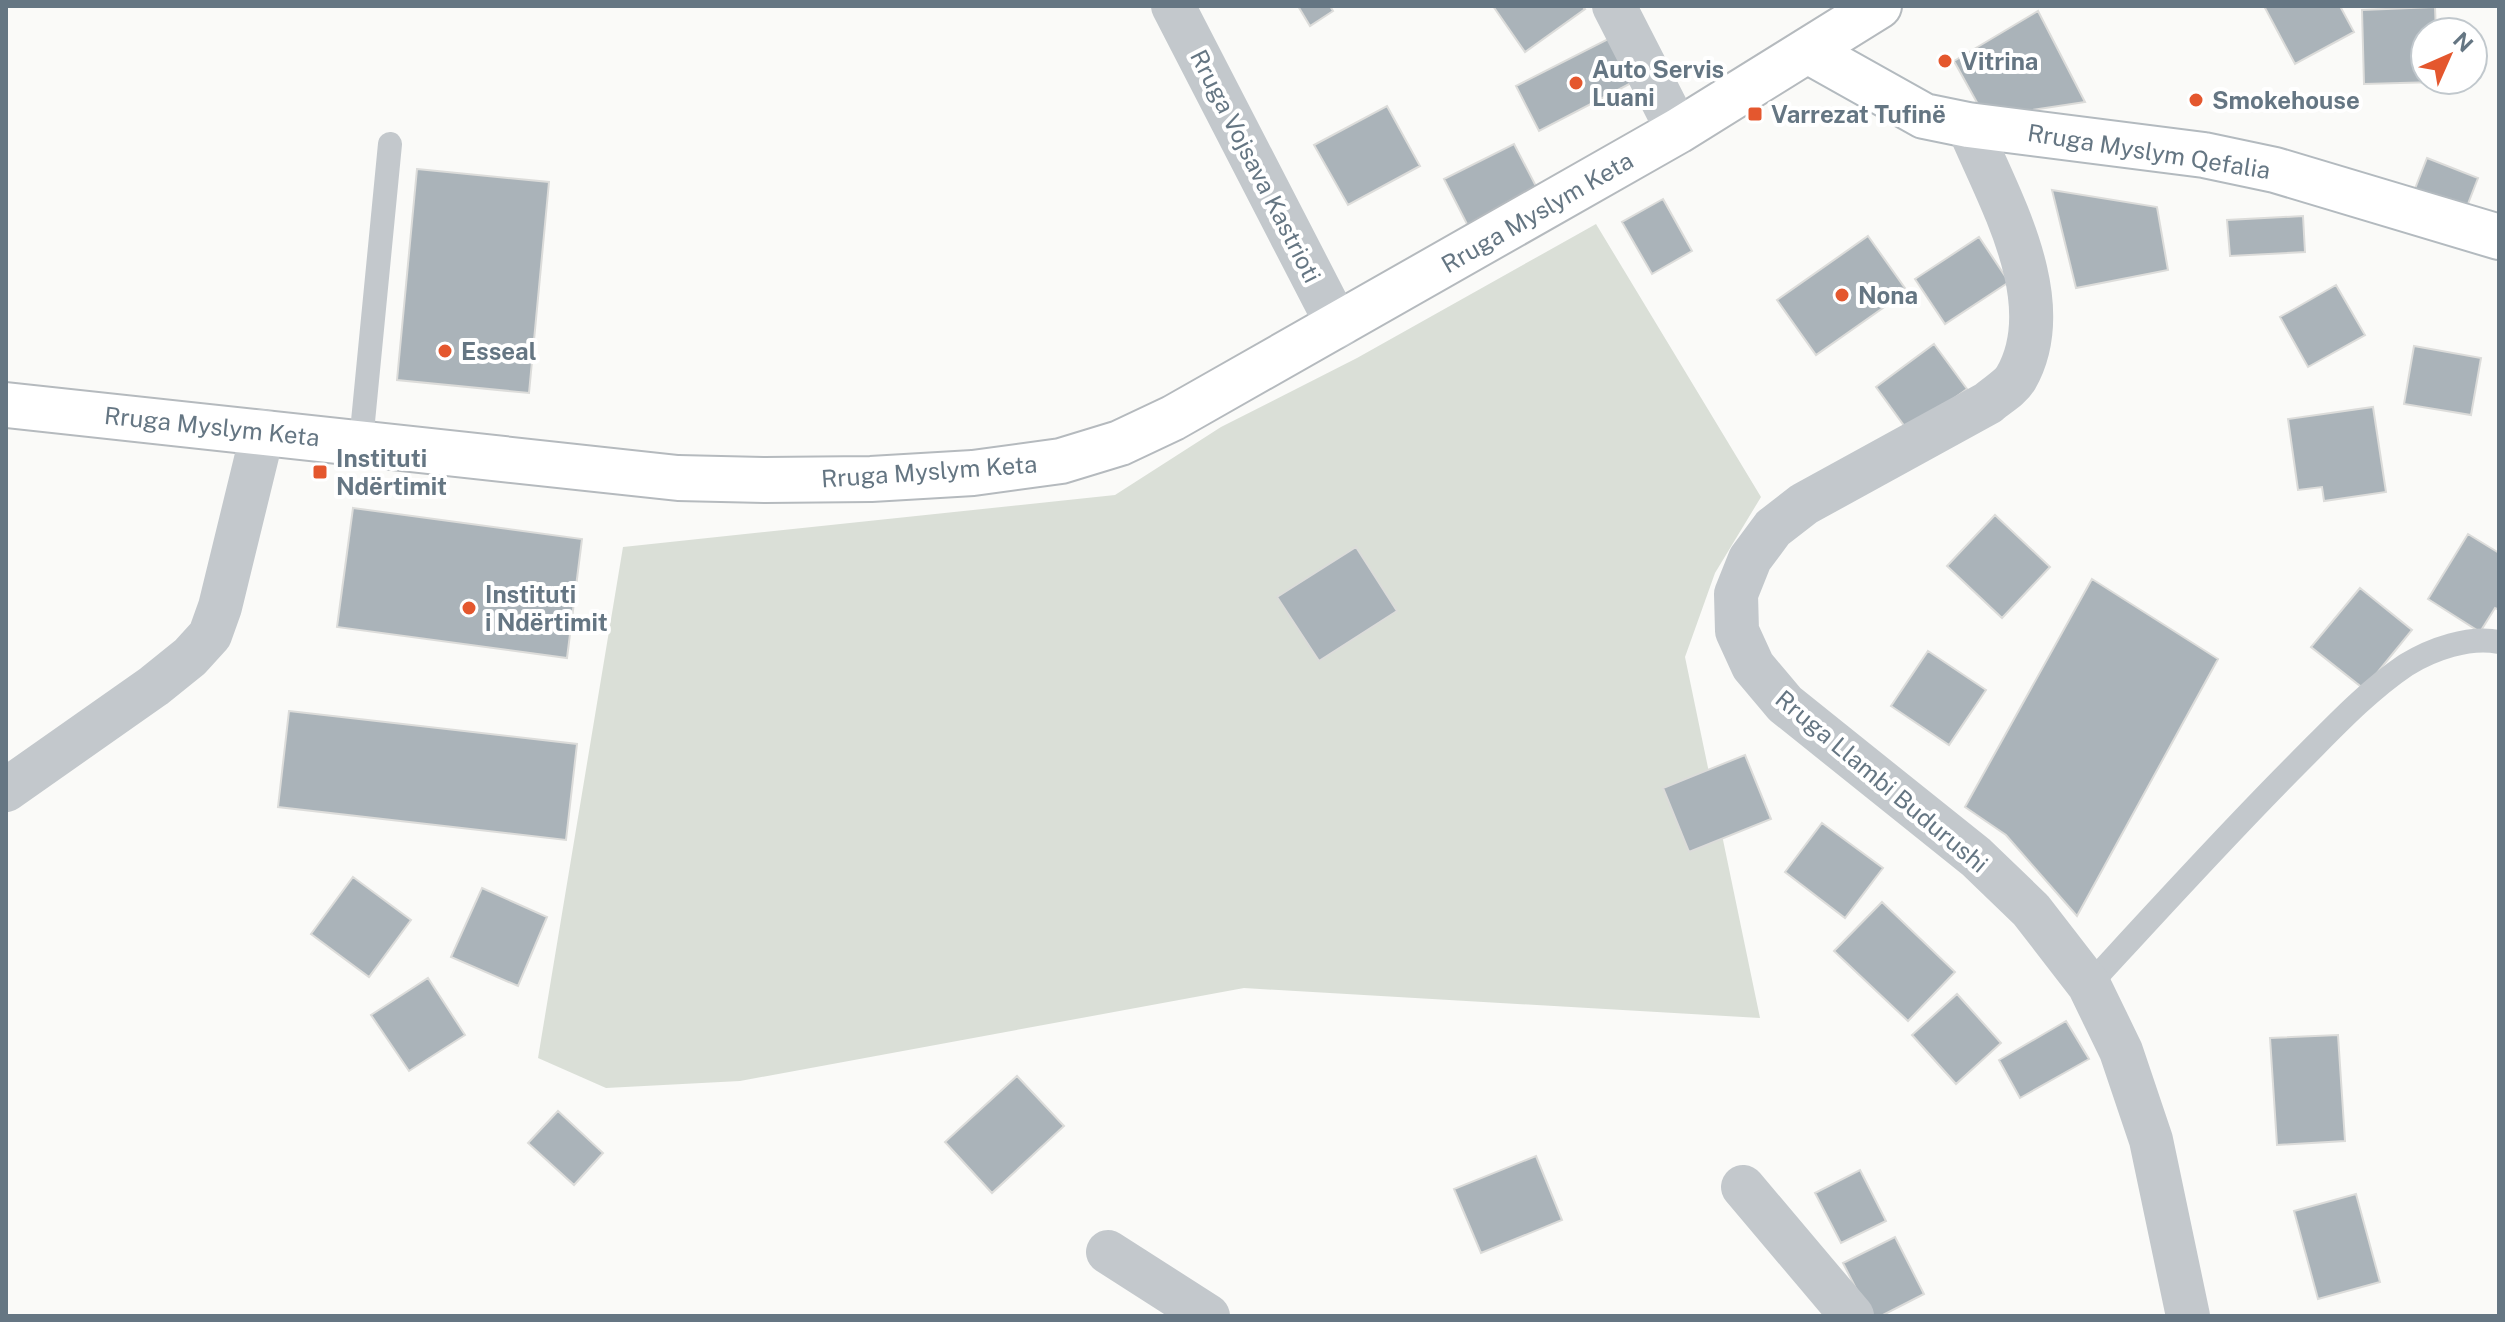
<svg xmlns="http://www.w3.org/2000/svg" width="2505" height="1322" font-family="'Public Sans',sans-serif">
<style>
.green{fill:#dadfd7}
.building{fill:#aab3b9;stroke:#dcdcda;stroke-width:2}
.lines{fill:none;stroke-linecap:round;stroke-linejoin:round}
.secondary-casing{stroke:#b3babf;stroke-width:48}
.primary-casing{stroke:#b5babe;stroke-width:48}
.lane{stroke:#c3c8cc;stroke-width:24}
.street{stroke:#c3c8cc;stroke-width:44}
.secondary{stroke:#fff;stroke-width:44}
.primary{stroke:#fff;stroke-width:44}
.poi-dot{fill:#e4572e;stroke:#fff;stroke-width:3}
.labels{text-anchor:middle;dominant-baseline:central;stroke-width:8;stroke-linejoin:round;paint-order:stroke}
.poi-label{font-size:24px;font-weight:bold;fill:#657683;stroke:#fff;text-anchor:start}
.street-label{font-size:24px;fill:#657683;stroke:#fff}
</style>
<rect width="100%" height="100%" fill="#fafaf8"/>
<!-- green -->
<path class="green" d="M1596,224L1761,497L1715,573L1685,657L1760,1018L1244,988L740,1081L606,1088L538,1058L623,547L1115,495L1221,427L1357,358Z"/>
<!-- building -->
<path class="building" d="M1298,6H1330L1333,11L1310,26Z
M1493,6H1582L1585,9L1525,52Z
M2264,6H2340L2354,32L2295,64Z
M2435,7L2436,32H2425V80L2437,82L2364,84L2362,10Z
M2038,11L2085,102L1985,117L1954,61Z
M1614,36L1637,80L1539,131L1516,86Z
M1387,106L1420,166L1348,205L1314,145Z
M1514,144L1539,192L1469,228L1444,179Z
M2427,158L2478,178L2464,214L2413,194Z
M417,169L549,182L529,393L397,380Z
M2052,190L2157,207L2168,270L2076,288Z
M1663,199L1692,251L1652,274L1622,222Z
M2303,216L2305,252L2230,256L2227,220Z
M1868,236L1907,291L1816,355L1777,300Z
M1979,237L2009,282L1945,324L1915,279Z
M2336,285L2365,335L2308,367L2280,317Z
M1934,344L1967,389L1908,431L1876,387Z
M2414,346L2481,358L2471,415L2404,404Z
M2373,407L2386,492L2324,501L2322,487L2298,490L2288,419Z
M353,508L582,539L567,658L337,627Z
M1995,515L2050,567L2002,618L1947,566Z
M2468,534L2499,553V610L2495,608L2480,632L2428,599Z
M1356,547L1397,611L1319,661L1277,597Z
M2092,579L2218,659L2077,916L2006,835L1965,807Z
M2360,588L2412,630L2364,689L2311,647Z
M1928,651L1986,690L1949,745L1891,706Z
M289,711L577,744L566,840L278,807Z
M1745,755L1771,819L1689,852L1663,788Z
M1822,823L1883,868L1845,918L1785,872Z
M353,877L411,920L369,977L311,934Z
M482,888L547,917L518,986L451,957Z
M1882,902L1955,972L1908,1021L1834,951Z
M428,978L465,1035L409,1071L371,1015Z
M1957,994L2001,1043L1956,1084L1912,1035Z
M2066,1021L2089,1059L2020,1098L1999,1060Z
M2338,1035L2345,1141L2277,1145L2270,1038Z
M1017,1076L1064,1126L992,1193L945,1142Z
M558,1111L603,1153L574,1185L528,1143Z
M1536,1156L1562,1220L1481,1253L1454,1189Z
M1860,1170L1886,1221L1841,1243L1815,1193Z
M2356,1194L2380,1282L2318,1299L2294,1211Z
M1895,1237L1924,1294L1881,1316H1870L1843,1263Z"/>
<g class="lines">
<!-- secondary casing -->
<g class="secondary-casing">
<path id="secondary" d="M1808,51L1924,116L1968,125L2204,155L2275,170L2499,237"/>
</g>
<!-- primary casing -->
<g class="primary-casing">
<path id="primary" d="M6,405L678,478L765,480L871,479L973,473L1061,461L1120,443L1173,418L1678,131L1879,6"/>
</g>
<!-- lane -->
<path class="lane" d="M361,442L390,144
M2089,985C2158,910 2226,835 2298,763C2332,729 2366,692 2406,665C2432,649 2469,636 2499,642"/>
<!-- street -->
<path class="street" d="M1173,6L1338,326
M1614,6L1678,131
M1968,125C1998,197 2060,301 2016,378C2010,388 1997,395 1988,403L1804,504L1773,528L1750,559L1736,594L1737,631L1753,666L1785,704L1976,857L2031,910L2089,985L2121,1051L2151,1140L2188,1316
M6,790L154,686L190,657L210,635L220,607L263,431
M1743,1187L1852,1316
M1108,1252L1208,1316"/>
<!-- secondary -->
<use href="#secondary" class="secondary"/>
<!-- primary -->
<use href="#primary" class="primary"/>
</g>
<!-- markers -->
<g class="poi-dot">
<circle cx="1945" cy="61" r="8"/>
<circle cx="1576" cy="83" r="8"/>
<circle cx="2196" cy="100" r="8"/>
<rect x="1747" y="106" width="16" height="16" rx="4"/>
<circle cx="1842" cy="295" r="8"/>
<circle cx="445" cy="351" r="8"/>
<rect x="312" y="464" width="16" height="16" rx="4"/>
<circle cx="469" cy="608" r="8"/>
</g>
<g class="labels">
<!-- poi labels -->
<g class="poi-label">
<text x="1961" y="61">Vitrina</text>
<text x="1592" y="69">Auto Servis<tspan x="1592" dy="28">Luani</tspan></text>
<text x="2212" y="100">Smokehouse</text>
<text x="1771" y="114">Varrezat Tufinë</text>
<text x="1858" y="295">Nona</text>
<text x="461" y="351">Esseal</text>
<text x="336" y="458">Instituti<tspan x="336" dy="28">Ndërtimit</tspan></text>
<text x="485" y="594">Instituti<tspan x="485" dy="28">i Ndërtimit</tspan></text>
</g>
<!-- street labels -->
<g class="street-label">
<text transform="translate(2149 151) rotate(9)">Rruga Myslym Qefalia</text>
<text transform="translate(1256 166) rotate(63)">Rruga Vojsava Kastrioti</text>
<text transform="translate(1537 212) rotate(-30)">Rruga Myslym Keta</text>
<text transform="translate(212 426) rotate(6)">Rruga Myslym Keta</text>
<text transform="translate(929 471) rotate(-4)">Rruga Myslym Keta</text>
<text transform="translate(1882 781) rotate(40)">Rruga Llambi Budurushi</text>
</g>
</g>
<!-- border -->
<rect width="2505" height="1322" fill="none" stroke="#657683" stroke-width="16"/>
<!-- north arrow -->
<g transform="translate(2449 56) rotate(45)"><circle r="38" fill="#ffffff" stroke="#c1c8cd" stroke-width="2"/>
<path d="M0-6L14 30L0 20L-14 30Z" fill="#e4572e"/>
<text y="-12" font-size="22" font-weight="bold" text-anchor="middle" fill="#657683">N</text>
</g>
</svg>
